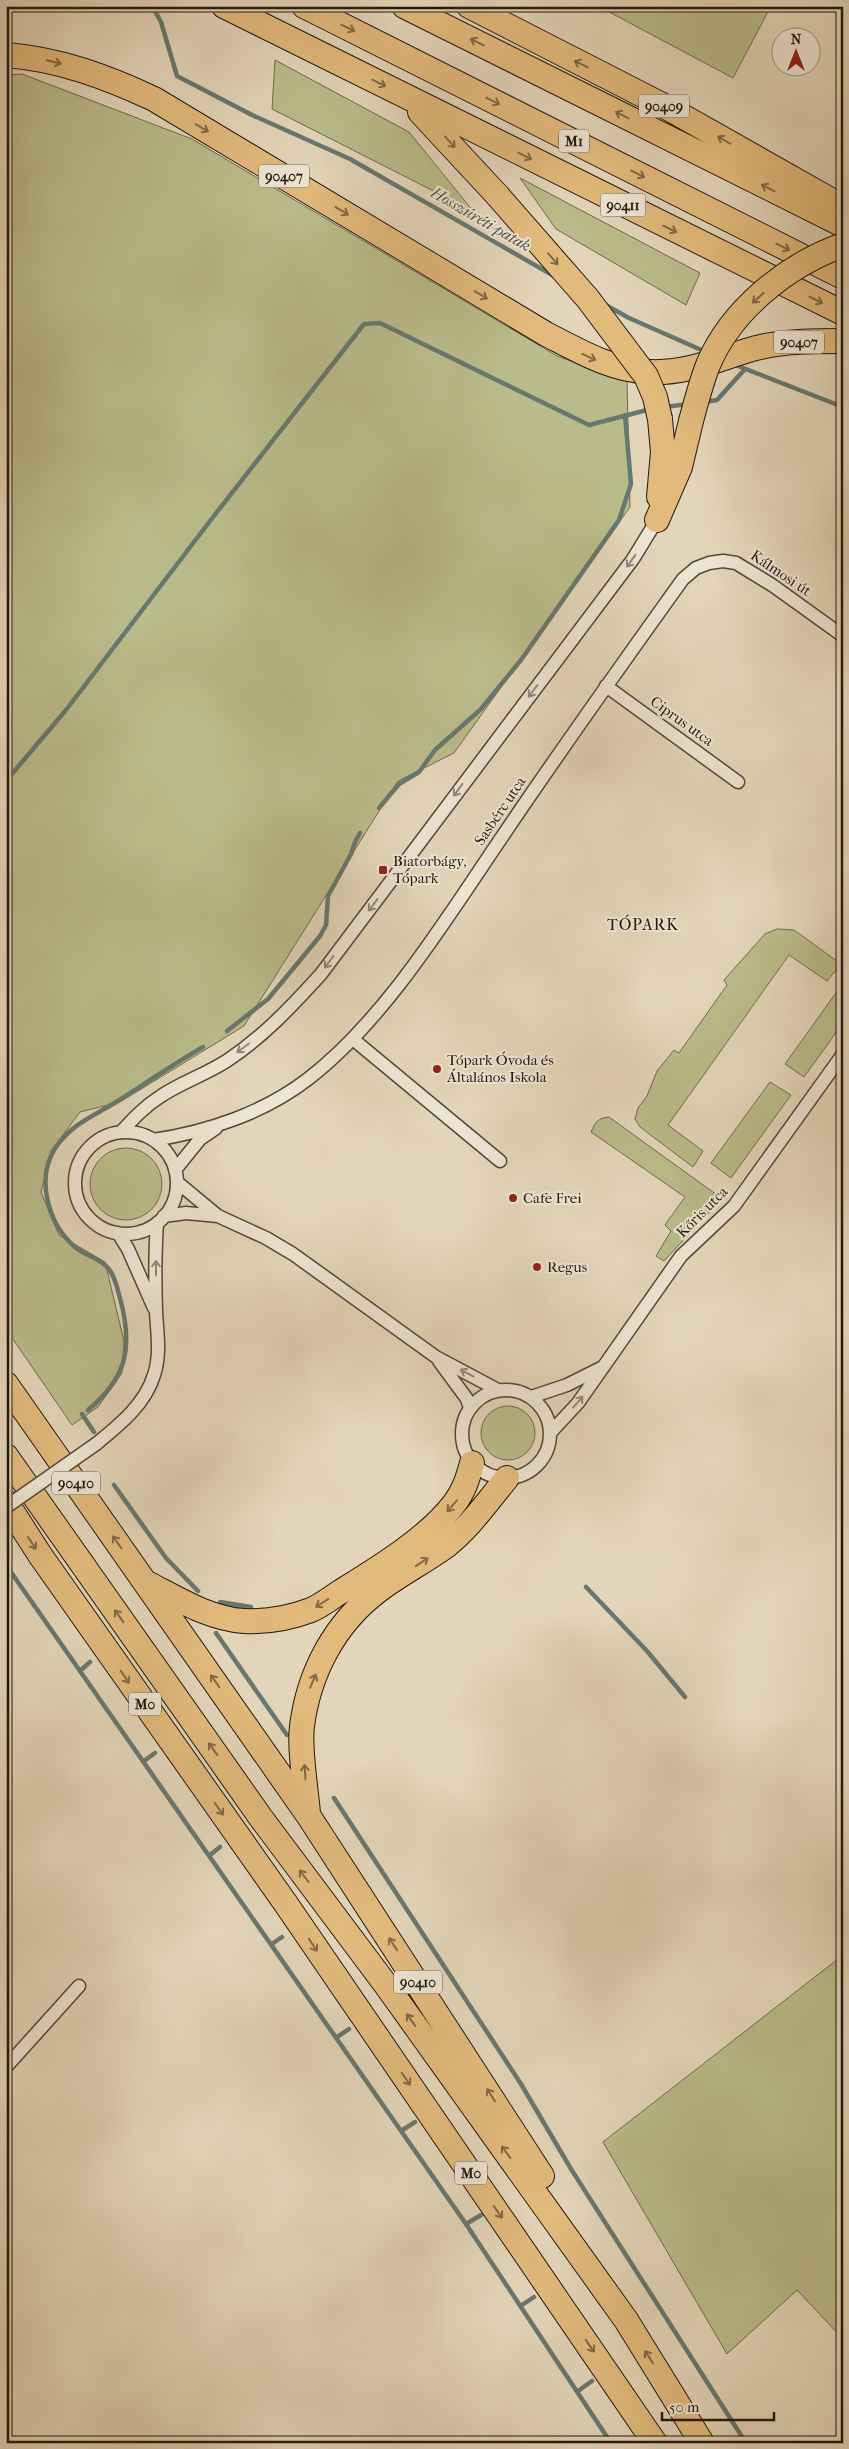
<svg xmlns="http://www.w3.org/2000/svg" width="849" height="2449" font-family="'IM FELL French Canon',serif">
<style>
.green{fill:#babb8a;stroke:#6e6a4c}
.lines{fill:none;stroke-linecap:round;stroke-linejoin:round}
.stream{stroke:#67786f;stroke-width:4.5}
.street-casing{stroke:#524738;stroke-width:15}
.highway-casing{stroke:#21180d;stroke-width:26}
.street{stroke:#ede4d2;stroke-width:12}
.highway{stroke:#e2ba7c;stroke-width:24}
.street-bridge-casing{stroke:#524738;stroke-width:15;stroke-linecap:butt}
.highway-bridge-casing{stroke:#21180d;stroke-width:26;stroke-linecap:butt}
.street-bridge{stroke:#ede4d2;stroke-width:12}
.highway-bridge{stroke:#e2ba7c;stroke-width:24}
.oneway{stroke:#826944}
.oneway2{stroke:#918879}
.poi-dot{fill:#8f2418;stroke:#ede4d2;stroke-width:2}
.labels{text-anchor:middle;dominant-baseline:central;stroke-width:4;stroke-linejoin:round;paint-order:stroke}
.shield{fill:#ede4d2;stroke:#5e5548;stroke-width:1}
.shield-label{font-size:14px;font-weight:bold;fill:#21180d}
.street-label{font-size:15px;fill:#21180d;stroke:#ede4d2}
.poi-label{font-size:15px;fill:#21180d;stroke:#ede4d2;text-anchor:start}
.water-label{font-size:16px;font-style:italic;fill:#4a5046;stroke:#ede4d2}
.neighbourhood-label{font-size:16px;letter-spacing:1px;fill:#21180d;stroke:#ede4d2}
</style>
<rect width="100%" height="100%" fill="#e3d5b9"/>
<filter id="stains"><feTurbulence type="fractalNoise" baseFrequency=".004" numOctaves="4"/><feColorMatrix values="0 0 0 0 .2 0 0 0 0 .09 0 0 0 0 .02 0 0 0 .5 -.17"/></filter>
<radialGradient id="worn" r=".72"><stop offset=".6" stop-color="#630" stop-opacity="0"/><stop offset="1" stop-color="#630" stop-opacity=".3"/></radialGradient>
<!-- green -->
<path class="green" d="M598,6H771L733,78Z
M275,60L409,132L473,211L272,109Z
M22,74L192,139L557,356L627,381L630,507L454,753L398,781L244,1026L120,1102L80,1112L51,1151L41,1192L59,1235L105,1262L124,1341L122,1373L98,1407L72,1425L6,1329V75Z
M520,178L700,273L686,305L556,229Z
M777,929L794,930L841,964L827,981L789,955L668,1125L703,1151L693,1167L640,1127L635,1119L638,1108L647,1096L657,1071L674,1050L679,1053L727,985L724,980L765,934Z
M843,983V1023L804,1077L785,1064Z
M770,1082L791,1095L731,1178L711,1163Z
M609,1117L717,1195L715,1206L664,1261L656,1256L671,1231L665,1225L685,1197L591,1132C595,1122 598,1118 609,1117Z
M90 1184a36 36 0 1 1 72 0a36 36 0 1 1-72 0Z
M481 1433a27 27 0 1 1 54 0a27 27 0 1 1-54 0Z
M843,1955V2339L797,2290L727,2354L603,2142Z"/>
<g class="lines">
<!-- stream -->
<path class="stream" d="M152,6L161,22L177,76L252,115L350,159L554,276
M604,304L629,318L706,352
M733,364L843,407
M704,402L717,400L745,369
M664,407L689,404
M6,781L66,710L210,521L364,324L380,323L589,425L651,409
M379,808L399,784L419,772L435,750L481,709L521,660L619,520L631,484L625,415
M227,1031L268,999L320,936L326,925L328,896L351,854L355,842L360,833
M88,1410C128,1377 133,1346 120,1298C117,1288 115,1275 107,1267C98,1257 84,1255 75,1247C48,1224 35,1178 56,1147C71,1125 91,1117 113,1104C143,1085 172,1065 203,1047
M82,1414L94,1432
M114,1485L166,1558L198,1591
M6,1565L466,2224L611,2443
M586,1587L647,1651L685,1697
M220,1602L251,1607
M216,1633L287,1735
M81,1670L90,1662
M144,1761L155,1753
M334,1798L521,2084L571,2169L746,2443
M210,1855L220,1847
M272,1944L282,1937
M337,2037L349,2029
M401,2131L415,2122
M466,2224L481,2215
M522,2305L534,2297
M578,2391L592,2381"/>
<!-- street casing -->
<g class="street-casing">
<path id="street" d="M606,686L738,782
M354,1040L500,1161
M121,1132C133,1119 145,1106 161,1096C182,1082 207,1074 228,1060C264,1036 292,1006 321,974L633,559L657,520
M75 1183a51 51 0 1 1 102 0a51 51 0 1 1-102 0Z
M153,1140C207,1132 264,1113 308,1079C386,1019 448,916 504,834C562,748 622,664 683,579L696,568L709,563L723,561L736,563L772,585L843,636
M175,1170L200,1139L216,1128
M177,1182L218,1216L266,1238L293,1254L436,1357L498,1390
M164,1216L186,1213L218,1216
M118,1233L128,1249L154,1308
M439,1361L467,1399L470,1408
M462 1434a44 44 0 1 1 88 0a44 44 0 1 1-88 0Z
M531,1397L567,1385L601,1368
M551,1432L578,1403L681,1256L734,1206L843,1054
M96,1444C118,1426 145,1405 154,1375C161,1354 157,1333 156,1311C155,1282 155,1252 157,1223
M6,2067L79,1986"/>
</g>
<!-- highway casing -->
<g class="highway-casing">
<path id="highway" d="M224,6L843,313
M304,6L843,277
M404,6L843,225
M469,6L668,108L843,207
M6,55C59,59 107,77 154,99L546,334C579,351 611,370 649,372C689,374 719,358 756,348C784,341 814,341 843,341
M420,112L498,196
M659,497L663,452L660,419
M657,520L680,467L691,421
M6,1384L308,1815L542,2176
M6,1456L261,1818L386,1985L626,2320L702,2443
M6,1502L40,1555L286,1904L655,2443
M149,1584C178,1599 210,1619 244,1621C266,1622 290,1618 311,1610C321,1606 331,1598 340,1592C377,1569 427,1539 454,1504C464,1491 468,1478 472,1463
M308,1813C306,1790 299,1748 302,1726C309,1672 335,1623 379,1590C400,1574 424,1562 446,1546C470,1527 487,1502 507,1478"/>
</g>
<!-- street -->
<use href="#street" class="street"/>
<!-- highway -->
<use href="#highway" class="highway"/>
<!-- street-bridge casing -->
<g class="street-bridge-casing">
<path id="street-bridge" d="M6,1507L96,1444"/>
</g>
<!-- highway-bridge casing -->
<g class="highway-bridge-casing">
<path id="highway-bridge" d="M498,196L588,299L646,376L655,397L660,419
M691,421C696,402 701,383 708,365C731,310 787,265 843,245"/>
</g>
<!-- street-bridge -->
<use href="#street-bridge" class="street-bridge"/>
<!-- highway-bridge -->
<use href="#highway-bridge" class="highway-bridge"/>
</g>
<!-- one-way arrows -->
<defs><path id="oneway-shaft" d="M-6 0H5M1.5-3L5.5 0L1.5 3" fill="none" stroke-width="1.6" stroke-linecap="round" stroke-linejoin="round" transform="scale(1.25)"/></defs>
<g class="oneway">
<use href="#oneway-shaft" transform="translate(348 28) rotate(26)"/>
<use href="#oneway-shaft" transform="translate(477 42) rotate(-153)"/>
<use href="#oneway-shaft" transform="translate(54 62) rotate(14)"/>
<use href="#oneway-shaft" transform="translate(581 64) rotate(-153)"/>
<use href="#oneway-shaft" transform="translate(379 83) rotate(26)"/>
<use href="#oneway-shaft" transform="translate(493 101) rotate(27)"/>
<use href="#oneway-shaft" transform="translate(622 115) rotate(-153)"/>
<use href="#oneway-shaft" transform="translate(202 128) rotate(31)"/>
<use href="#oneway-shaft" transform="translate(724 140) rotate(-150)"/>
<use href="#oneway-shaft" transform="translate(450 142) rotate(48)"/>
<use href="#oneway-shaft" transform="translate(525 156) rotate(27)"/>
<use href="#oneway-shaft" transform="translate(638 174) rotate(27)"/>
<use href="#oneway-shaft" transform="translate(768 188) rotate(-153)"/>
<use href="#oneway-shaft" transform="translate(342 211) rotate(31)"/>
<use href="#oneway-shaft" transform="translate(670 229) rotate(26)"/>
<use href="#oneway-shaft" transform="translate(783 247) rotate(27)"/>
<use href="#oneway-shaft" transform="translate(553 259) rotate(49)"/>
<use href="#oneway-shaft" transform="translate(481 295) rotate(31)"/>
<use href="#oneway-shaft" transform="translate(758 298) rotate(138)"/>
<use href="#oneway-shaft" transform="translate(816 300) rotate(26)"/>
<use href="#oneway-shaft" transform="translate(589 357) rotate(24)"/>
<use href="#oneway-shaft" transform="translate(452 1506) rotate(131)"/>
<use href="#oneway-shaft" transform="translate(117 1542) rotate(-125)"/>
<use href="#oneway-shaft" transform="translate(32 1543) rotate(57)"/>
<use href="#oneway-shaft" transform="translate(422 1562) rotate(-34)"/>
<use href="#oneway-shaft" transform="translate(322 1603) rotate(148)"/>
<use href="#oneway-shaft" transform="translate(119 1616) rotate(-125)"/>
<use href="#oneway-shaft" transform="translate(125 1677) rotate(55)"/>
<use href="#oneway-shaft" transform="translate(215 1681) rotate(-125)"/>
<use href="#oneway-shaft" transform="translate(313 1681) rotate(-67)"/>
<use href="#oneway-shaft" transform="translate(213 1749) rotate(-125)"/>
<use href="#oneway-shaft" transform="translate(305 1772) rotate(-94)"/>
<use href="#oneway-shaft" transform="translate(219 1809) rotate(55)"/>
<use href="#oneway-shaft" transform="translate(304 1876) rotate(-127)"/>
<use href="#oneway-shaft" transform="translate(393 1944) rotate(-123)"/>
<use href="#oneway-shaft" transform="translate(313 1945) rotate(56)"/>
<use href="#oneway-shaft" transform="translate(411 2020) rotate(-126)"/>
<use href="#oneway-shaft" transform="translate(406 2079) rotate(55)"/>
<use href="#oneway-shaft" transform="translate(491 2095) rotate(-122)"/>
<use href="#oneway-shaft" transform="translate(506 2152) rotate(-126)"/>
<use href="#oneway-shaft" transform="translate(498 2212) rotate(55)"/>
<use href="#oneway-shaft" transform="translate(590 2346) rotate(55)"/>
<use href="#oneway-shaft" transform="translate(649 2357) rotate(-122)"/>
</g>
<g class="oneway2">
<use href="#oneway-shaft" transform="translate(631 561) rotate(126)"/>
<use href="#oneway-shaft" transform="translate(533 691) rotate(127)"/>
<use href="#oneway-shaft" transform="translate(458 790) rotate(126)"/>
<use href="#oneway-shaft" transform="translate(373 905) rotate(127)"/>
<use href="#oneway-shaft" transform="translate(329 962) rotate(127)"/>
<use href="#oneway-shaft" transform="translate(243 1048) rotate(143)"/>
<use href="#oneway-shaft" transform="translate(156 1268) rotate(-90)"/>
<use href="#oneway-shaft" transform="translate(467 1373) rotate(-152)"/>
<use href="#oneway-shaft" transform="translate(578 1402) rotate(-49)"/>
</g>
<!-- markers -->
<g class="poi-dot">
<rect x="378" y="865" width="10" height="10" rx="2.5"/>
<circle cx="437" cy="1069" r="5"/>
<circle cx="513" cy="1198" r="5"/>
<circle cx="537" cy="1267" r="5"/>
</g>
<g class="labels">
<!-- shield labels -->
<g class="shield">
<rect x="639" y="94.5" width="50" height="23" rx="4"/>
<rect x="559" y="129.5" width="30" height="23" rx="4"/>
<rect x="259" y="164.5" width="50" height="23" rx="4"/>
<rect x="600.5" y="193.5" width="45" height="23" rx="4"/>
<rect x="774" y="330.5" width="50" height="23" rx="4"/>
<rect x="52" y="1471.5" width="48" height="23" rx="4"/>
<rect x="129" y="1692.5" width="32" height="23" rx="4"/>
<rect x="394" y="1970.5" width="48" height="23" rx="4"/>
<rect x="455" y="2161.5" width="32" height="23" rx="4"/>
</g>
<g class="shield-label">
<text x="664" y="106">90409</text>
<text x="574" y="141">M1</text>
<text x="284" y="176">90407</text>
<text x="623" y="205">90411</text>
<text x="799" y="342">90407</text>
<text x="76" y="1483">90410</text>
<text x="145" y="1704">M0</text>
<text x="418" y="1982">90410</text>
<text x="471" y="2173">M0</text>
</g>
<!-- street labels -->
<g class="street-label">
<text transform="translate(781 573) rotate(34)">Kálmosi út</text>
<text transform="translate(682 721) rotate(36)">Ciprus utca</text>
<text transform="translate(500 811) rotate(-56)">Sasbérc utca</text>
<text transform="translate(702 1212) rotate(-45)">Kőris utca</text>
</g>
<!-- poi labels -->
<g class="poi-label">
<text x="393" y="861">Biatorbágy,<tspan x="393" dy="17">Tópark</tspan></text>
<text x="447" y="1060">Tópark Óvoda és<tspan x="447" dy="17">Általános Iskola</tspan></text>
<text x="523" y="1198">Cafe Frei</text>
<text x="547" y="1267">Regus</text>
</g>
<!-- water labels -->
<g class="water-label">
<text transform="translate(481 219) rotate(30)">Hosszúréti-patak</text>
</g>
<!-- neighbourhood labels -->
<g class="neighbourhood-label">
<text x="643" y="924">TÓPARK</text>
</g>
</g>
<!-- margin -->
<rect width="849" height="2449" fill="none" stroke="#e3d5b9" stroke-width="25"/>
<rect x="8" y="8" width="834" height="2434" fill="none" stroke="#21180d" stroke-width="2.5"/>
<rect x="12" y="12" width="824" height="2424" fill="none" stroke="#21180d"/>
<!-- north arrow -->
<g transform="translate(796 52)"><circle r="24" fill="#ede4d2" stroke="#9b9283"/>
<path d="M0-4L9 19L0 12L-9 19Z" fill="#8f2418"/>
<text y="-8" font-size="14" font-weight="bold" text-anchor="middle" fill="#21180d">N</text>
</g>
<!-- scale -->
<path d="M662 2412v8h112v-8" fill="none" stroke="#21180d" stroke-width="2.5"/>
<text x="669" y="2412" font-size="15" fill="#21180d" stroke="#ede4d2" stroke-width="4" paint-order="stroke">50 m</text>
<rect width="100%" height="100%" filter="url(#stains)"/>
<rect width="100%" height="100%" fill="url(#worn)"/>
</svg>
